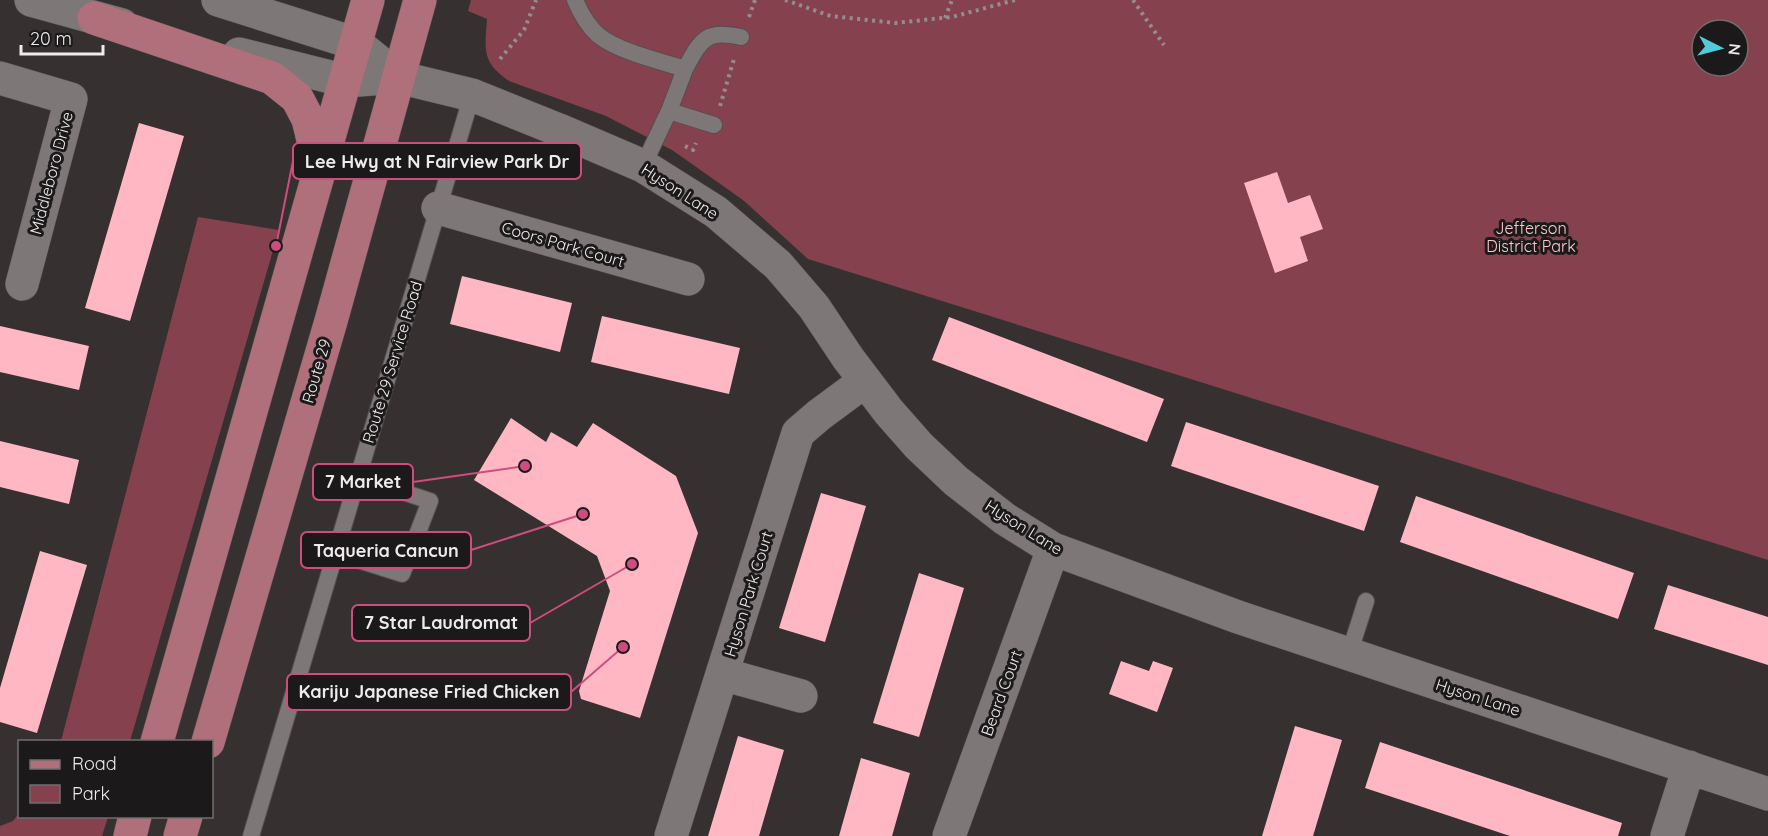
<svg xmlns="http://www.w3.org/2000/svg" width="1768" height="836" font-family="Quicksand,sans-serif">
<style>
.green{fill:#86414e;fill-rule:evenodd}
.building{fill:#ffb8c3}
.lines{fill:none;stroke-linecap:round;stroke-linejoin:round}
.lane-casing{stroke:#544f50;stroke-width:18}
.street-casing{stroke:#544f50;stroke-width:34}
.secondary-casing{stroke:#544f50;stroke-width:34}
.primary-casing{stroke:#544f50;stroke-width:34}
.path{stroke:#928d8e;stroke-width:4;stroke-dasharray:3 4.5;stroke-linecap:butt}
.lane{stroke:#7e7778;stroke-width:16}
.street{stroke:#7e7778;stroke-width:33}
.secondary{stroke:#7e7778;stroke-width:33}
.primary{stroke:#af6f7b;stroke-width:33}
.labels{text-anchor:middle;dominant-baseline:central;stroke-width:6;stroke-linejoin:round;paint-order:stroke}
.street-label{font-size:16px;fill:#efebec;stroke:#1b1919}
.park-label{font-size:16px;fill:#f9cbd1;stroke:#1b1919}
.leader{fill:none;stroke:#cd4d7f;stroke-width:2}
.callout-dot{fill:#cd4d7f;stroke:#1b1919;stroke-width:2}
.callout{fill:#1b1919;stroke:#cd4d7f;stroke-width:2}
.callout-label{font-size:18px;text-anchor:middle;font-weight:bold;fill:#efebec}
</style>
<rect width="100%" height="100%" fill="#363031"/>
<!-- green -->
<path class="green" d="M471,0H1768V560L808,259L743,200L672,150L606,116L509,81C481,62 485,49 487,19L468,11ZM1702,30H1738V66H1702Z
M198,217L279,230L130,741H61Z
M19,813L20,816L108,817L102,836H0V826L13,821Z"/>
<!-- building -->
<path class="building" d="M139,123L184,136L130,321L85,308Z
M1277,172L1288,203L1310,195L1323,229L1300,237L1308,261L1275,273L1244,183Z
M462,276L572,303L560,352L450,324Z
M602,316L740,348L729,394L591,362Z
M949,317L1164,399L1147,442L932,360Z
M0,326L89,346L79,390L0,372Z
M511,418L546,442L551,432L577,447L593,423L676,476L698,533L640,718L581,699L579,691L610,591L597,556L474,480Z
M1186,422L1379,486L1364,531L1171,466Z
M0,441L79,460L69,504L0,487Z
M821,493L866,506L825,642L779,628Z
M1416,496L1634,573L1618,619L1400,542Z
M40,551L87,565L37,733L0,722V688Z
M919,573L964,588L919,737L873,723Z
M1668,585L1768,617V665L1654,629Z
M1121,661L1149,671L1153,661L1173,668L1157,712L1109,694Z
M1295,726L1342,740L1313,836H1262Z
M738,736L784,750L759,836H708Z
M1380,742L1622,823L1618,836H1510L1365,788Z
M861,758L910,773L892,836H839Z"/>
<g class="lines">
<!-- lane casing -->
<g class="lane-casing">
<path id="lane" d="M575,0C580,12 588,26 598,35C619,52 660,61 685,69L669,111L714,125
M685,69C701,40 705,29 741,37
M643,166L669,111
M336,553L402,574L430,501L358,477
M1349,654L1366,601
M251,836L472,95"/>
</g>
<!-- street casing -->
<g class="street-casing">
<path id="street" d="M398,77L472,95L559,130L643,166L716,212L778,265L814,307L848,358L889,412L919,446L956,481L1005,519L1053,549L1238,617L1768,794
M0,78L71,99L22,284
M438,208L688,279
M722,674L801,696
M671,836L798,433L819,415L865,381
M949,836L1053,549
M1667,836L1689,767"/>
</g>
<!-- secondary casing -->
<g class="secondary-casing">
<path id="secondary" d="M31,0L122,25
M218,0L357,44L398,77
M239,54L346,81L398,77"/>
</g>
<!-- primary casing -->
<g class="primary-casing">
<path id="primary" d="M94,18L272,78L297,98L308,119L313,140V170
M157,742L368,0
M208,742L331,321L420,0
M130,836L135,816
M180,836L186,816"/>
</g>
<!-- path -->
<path class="path" d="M785,0L831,16L895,23L952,17L1015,0
M1133,0L1164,45
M749,17L755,0
M945,18L952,0
M500,59L524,30L536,0
M720,106L734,59
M685,146L693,150L696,143"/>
<!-- lane -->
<use href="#lane" class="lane"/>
<!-- street -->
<use href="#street" class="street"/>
<!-- secondary -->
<use href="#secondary" class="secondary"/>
<!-- primary -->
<use href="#primary" class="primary"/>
</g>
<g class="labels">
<!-- street labels -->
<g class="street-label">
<text transform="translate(51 173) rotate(-75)">Middleboro Drive</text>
<text transform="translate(680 191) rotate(33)">Hyson Lane</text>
<text transform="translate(563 244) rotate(16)">Coors Park Court</text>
<text transform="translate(392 362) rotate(-73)">Route 29 Service Road</text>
<text transform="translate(316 371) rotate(-74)">Route 29</text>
<text transform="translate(1024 527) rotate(32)">Hyson Lane</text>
<text transform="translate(748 594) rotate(-73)">Hyson Park Court</text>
<text transform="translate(1001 693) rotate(-70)">Beard Court</text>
<text transform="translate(1478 697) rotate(18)">Hyson Lane</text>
</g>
<!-- park labels -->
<g class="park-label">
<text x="1531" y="228">Jefferson<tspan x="1531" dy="18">District Park</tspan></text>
</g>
</g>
<!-- callouts -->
<path class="leader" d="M276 246L293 161M525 466L413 482M583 514L471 550M632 564L530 623M623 647L571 692"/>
<g class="callout-dot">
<circle cx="276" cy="246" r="6"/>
<circle cx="525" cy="466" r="6"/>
<circle cx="583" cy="514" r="6"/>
<circle cx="632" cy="564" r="6"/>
<circle cx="623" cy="647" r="6"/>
</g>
<g class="callout">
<rect x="293" y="143" width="288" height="36" rx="6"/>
<rect x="313" y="464" width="100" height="36" rx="6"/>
<rect x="301" y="532" width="170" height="36" rx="6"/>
<rect x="352" y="605" width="178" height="36" rx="6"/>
<rect x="287" y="674" width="284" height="36" rx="6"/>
</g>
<g class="callout-label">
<text x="437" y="168">Lee Hwy at N Fairview Park Dr</text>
<text x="363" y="488">7 Market</text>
<text x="386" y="557">Taqueria Cancun</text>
<text x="441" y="629">7 Star Laudromat</text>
<text x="429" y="698">Kariju Japanese Fried Chicken</text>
</g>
<!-- legend -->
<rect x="18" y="740" width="195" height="78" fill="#1b1919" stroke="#706d6d" stroke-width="1.5"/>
<rect x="30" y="760" width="30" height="9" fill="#af6f7b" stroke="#706d6d" stroke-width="1.5"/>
<text x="72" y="770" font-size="18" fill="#efebec">Road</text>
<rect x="30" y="785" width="30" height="18" fill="#86414e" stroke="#706d6d" stroke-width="1.5"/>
<text x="72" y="800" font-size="18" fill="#efebec">Park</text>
<!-- north arrow -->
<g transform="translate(1720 48) rotate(96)"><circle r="28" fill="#1b1919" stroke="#706d6d" stroke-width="1.5"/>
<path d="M0-4.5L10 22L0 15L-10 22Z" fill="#52cbd9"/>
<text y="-9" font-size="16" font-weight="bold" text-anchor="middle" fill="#efebec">N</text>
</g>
<!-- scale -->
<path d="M21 45v9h82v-9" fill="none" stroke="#efebec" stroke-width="3"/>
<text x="30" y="45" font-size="18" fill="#efebec" stroke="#1b1919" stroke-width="4.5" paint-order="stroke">20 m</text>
</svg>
